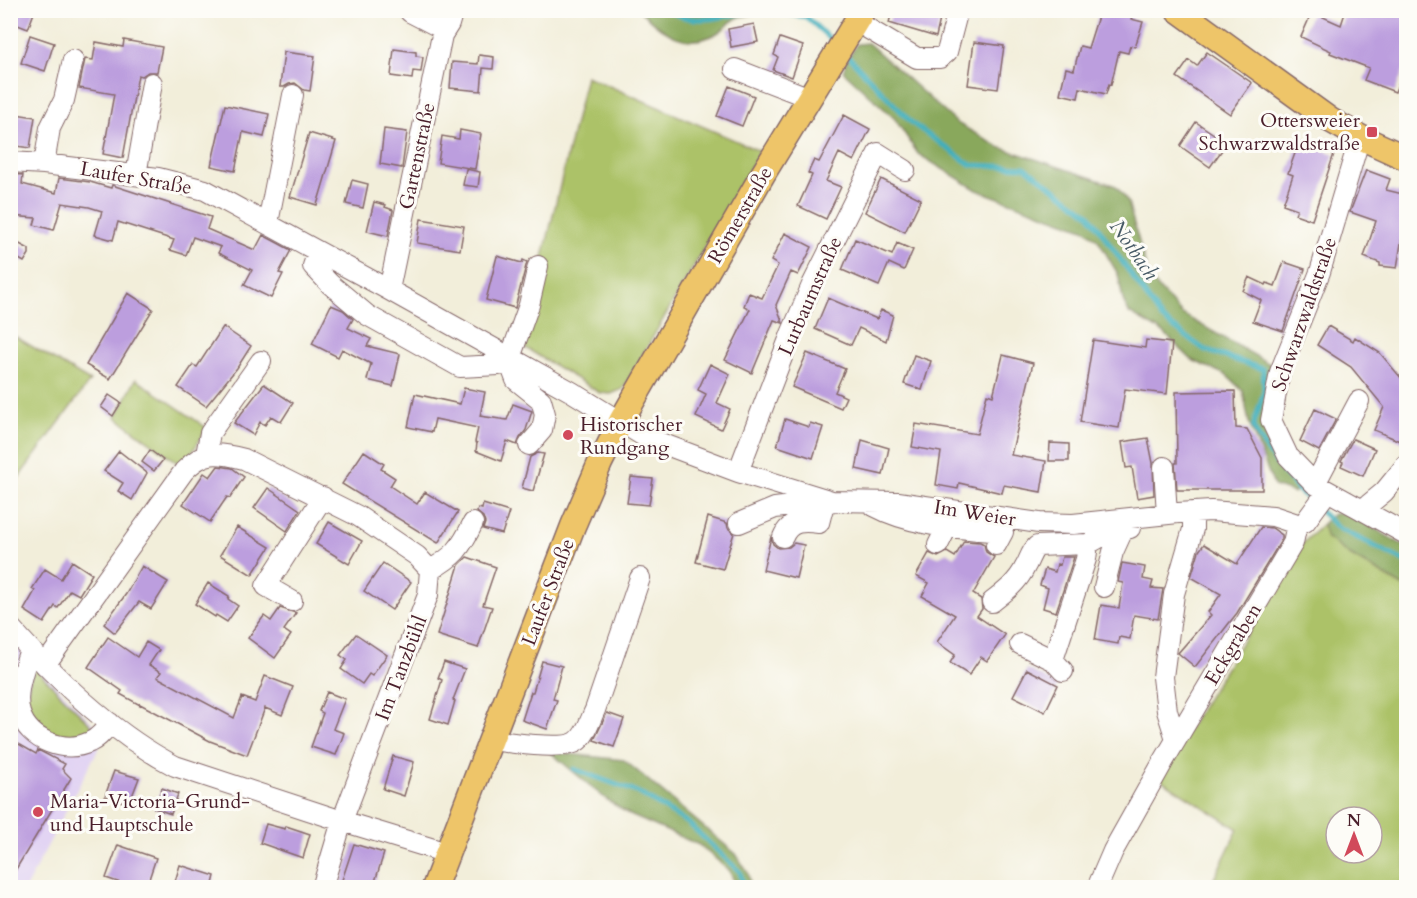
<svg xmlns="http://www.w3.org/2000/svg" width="1417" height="898" font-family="Cardo,serif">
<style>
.built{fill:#e2d4f3}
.green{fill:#acc267;stroke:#7b7049;stroke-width:1.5;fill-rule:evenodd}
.forest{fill:#89a85c;stroke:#6a6444;stroke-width:1.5}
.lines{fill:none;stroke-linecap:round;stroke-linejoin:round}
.stream{stroke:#40afbc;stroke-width:5}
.building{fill:#bc9ede}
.minor-casing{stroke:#856768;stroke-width:22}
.major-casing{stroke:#856768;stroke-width:27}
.minor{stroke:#fff;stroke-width:20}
.major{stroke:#eec569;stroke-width:24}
.poi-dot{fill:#d1495b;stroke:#fdfcf7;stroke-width:2}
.labels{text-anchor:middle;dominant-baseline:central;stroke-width:6;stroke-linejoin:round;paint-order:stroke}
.poi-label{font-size:20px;fill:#4a1f2b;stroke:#fdfcf7;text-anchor:start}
.street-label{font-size:20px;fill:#4a1f2b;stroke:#fdfcf7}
.water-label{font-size:21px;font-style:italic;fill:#465965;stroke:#fdfcf7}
</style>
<rect width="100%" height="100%" fill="#fdfcf7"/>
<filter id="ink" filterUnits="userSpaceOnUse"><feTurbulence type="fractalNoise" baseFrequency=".0167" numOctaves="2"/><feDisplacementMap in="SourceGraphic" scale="12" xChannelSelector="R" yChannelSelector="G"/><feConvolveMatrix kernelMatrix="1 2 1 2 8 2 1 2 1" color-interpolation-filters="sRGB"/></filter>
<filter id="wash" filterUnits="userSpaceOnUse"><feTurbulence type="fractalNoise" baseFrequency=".008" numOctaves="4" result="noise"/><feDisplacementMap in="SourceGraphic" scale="24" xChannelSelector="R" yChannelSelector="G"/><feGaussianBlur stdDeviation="1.35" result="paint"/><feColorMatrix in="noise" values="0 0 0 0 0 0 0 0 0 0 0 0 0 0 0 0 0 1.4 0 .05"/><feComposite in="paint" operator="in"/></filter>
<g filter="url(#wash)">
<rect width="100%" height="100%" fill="#f2eeda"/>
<!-- built -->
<path class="built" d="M10,638L105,736L26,887H11Z"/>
<!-- green -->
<path class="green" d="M586,76L760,151L623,389L611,394L600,393L522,346Z
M11,334L90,381L11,488Z
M136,379L207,428L190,456L178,463L116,417Z
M1323,524L1326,537L1350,555L1406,588V887H1210L1238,829L1158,778L1303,543ZM1336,817H1372V853H1336Z
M34,667L95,729C77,739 56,741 40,727C37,724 32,720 30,717C23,700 29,683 34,667Z"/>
<!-- forest -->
<path class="forest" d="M688,10L694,13L760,11C753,17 741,14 734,20C728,23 725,29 719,32C686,52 664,32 640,11Z
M868,43L957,123L999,147L1116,186L1128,202L1149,278L1182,314L1275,367V450L1300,487L1294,493L1274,486L1249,423L1243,391L1226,375L1192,360L1164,333L1129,313L1123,300L1118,274L1098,240L1086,230L977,190L918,154L895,119L844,72L845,63L857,44Z
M1347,513L1406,547V588L1350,555L1326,537L1323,524L1333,514Z
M550,752L624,760L736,854L748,873L751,887H737L729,870L699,845L630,815L607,800Z"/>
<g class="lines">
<!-- stream -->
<path class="stream" d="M669,10C691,27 725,17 751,10
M763,10L806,17L836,44
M845,53L913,124L971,165L1025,167L1089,214L1162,319L1205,350L1263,369L1264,391L1253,427L1266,450L1298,490L1338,528L1406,562
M574,769L639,793L688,823L740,872L744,888"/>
</g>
<g id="blocks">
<!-- building -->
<path class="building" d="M10,10H35L28,29L10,22Z
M892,10H942L936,37L889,23Z
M1100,10H1117L1132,15L1131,19L1143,22L1135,47L1130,46L1128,53L1119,51L1111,85L1109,84L1106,94L1080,88L1078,98L1060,94L1066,68L1074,70L1080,46L1088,48Z
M1346,10H1407V62L1395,92L1364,80L1369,68L1330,53L1331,51L1301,37L1312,12L1341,25Z
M754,24L758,42L731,47L728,29Z
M30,35L54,43L45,71L21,63Z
M780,38L803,46L792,77L773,70L778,57L774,55Z
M124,40L162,47L157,72H148L142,76L138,75L123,158L103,154L114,94L79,88L85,59L93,60L96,42L123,47Z
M974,42L1004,46L998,89L968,85Z
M394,49L416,52V56L423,57L421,72L413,71L412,79L391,76Z
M284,52L315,56L310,91L304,90L295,83L289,84L284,87H280Z
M1207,52L1252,83L1230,114L1177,77L1189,60L1197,66Z
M479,55L494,57L493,69L483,68L481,91L450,88L452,62L478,64Z
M729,86L754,96L742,126L717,116Z
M225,105L269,114L264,137L243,132L235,171L211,166Z
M10,113L35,117L30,148L10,145Z
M844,115L870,129L854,161L839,153L826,181L841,187L826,219L798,206L812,175L808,173L814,160L819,162Z
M1196,122L1227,143L1210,167L1180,146Z
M384,129L407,132L402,168L380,164Z
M460,130L481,134L475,169L438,163L442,136L459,139Z
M309,133L336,141L317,205L290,197Z
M1299,142L1334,154L1312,220L1295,214L1297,209L1283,204L1293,175L1288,173Z
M466,169L480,172L478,187L463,185Z
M1366,170L1390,179L1386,190L1407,195V232L1403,231L1397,268L1380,266V263L1364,257L1376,221L1350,212Z
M10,174L23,175L22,184L56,193L59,178L90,182L111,188L112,185L211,217L207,229L255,250L263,235L291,250L279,273L283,274L271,298L244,285L252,270L218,253L221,247L193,237L186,255L170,250L174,240L118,222L113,240L95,235L102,211L89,207L62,203L54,230L34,225L36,218L10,216Z
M881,179L921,199L905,232L865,212Z
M352,180L368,184L363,208L346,204Z
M374,202L386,205L385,207L393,210L388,236L367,231Z
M421,219L464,226L460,250L417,243Z
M785,233L812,247L798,275L791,272L776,305L783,323L774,320L752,373L725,360L750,309L744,306L749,293L762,298L778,265L771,261Z
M10,239L29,249V254L24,262L10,254Z
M855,239L892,255L897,243L913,250L904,270L889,263L879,286L842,270Z
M497,256L522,263L523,260L527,262L515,308L486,300Z
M1284,262L1305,269L1283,331L1253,321L1261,300L1243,291L1249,277L1266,285L1267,283L1275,286Z
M128,293L153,309L110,379L86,365Z
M828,298L877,319L881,310L893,315L886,341L859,328L851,345L815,329Z
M331,305L343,310L353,319L348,328L371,339L367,346L400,354L393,386L367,380L371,364L342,349L338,357L312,344Z
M1328,326L1353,341L1355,337L1380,353L1407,385V444L1374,430L1384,407L1351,367L1317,345Z
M223,327L251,346L237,368L206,406L178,387L193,365L197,367Z
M1093,340L1145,348L1146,340L1172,343L1167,394L1125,389L1119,428L1080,422Z
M807,353L845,369L835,392L846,397L841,408L792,387Z
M914,355L931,361L922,390L904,384Z
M1003,355L1033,363L1011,455L1046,461L1041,492L1004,485L1002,493L959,483L958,489L936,485L941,452L912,447L916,424L977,434L987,394L993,396Z
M710,364L730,374L717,403L730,409L721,429L696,417L706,394L698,390Z
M264,384L293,403L281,422L271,416L265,425L260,422L253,435L234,423Z
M464,388L485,392L480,416L507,420L513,404L532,411L526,430L520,438L517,445L507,441L501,461L476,451L477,443L475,442L478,428L435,419L432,432L408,427L415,394L460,404Z
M1235,391L1236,428L1247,429L1262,458V490H1177L1175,463H1177L1176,392Z
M109,395L121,403L113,416L101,407Z
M1315,409L1336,419L1319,451L1300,441Z
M785,419L809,427L810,423L823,427L813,458L777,446Z
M1148,438L1153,463L1154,495L1137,498L1132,467L1126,468L1122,442Z
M1353,439L1375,449L1363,476L1341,466L1343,462L1341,461Z
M862,440L889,448L883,475L856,469Z
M1050,443L1069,444V461H1049Z
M150,450L163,460L154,471L142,462Z
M119,451L147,473L132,500L118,491L123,483L104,471Z
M364,451L384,464L381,469L395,478L390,486L417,504L425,492L458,512L438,543L342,484Z
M538,453L544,454L533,491L522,488L530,457Z
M218,466L232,468L244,477L230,498L227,497L210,522L183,504L204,473L210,477Z
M631,477L653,479L649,505L627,503Z
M268,488L300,510L287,531L254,508Z
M483,504L509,512L502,534L483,529L485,523L483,517L477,512L478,508L482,509Z
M708,517L727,523L728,528L734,533L723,569L696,562Z
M329,522L362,541L349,564L316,544Z
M237,527L270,547L252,575L220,555Z
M1261,527L1272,528L1282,535V539L1237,613L1195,667L1178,653L1211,615L1208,612L1221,594L1191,577L1199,551L1204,544L1237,564Z
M771,537L773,544L778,548L789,547L794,543L804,545L796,578L763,570Z
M964,541L980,542L984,544L986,552L994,557L973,594L981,599L982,609L977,616L1005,635L987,661L981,657L969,675L950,663L955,655L937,642L955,615L922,596L929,583L916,576L929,553L938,557L947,552L955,557Z
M467,557L496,567L483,605L492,607L478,648L437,635L459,565Z
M1062,557H1074L1056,612L1043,608L1048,588L1040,585L1045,569L1055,572L1057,564L1060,565Z
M72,561L92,574L79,595L70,590L58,608L55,606L44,623L24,610L35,591L32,589L45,569L61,579Z
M383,563L411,582L392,610L364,591Z
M1122,563L1145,567L1143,579L1153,581L1151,588L1163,589L1158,619L1134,615L1130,639L1119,637L1118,644L1095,640L1101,605L1119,608L1123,583L1118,582Z
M142,566L168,582L151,609L139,602L115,633L104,624L126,594Z
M208,583L229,596L228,599L238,606L227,622L216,615L215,617L195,604Z
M280,608L296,613L284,630L291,635L275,658L248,638L264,616L271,621Z
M356,634L387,655L372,676L369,674L362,684L341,669L347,660L340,655Z
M108,637L137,657L146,642L159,650L149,665L161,672L157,677L234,718L242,697L255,702L265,676L293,687L282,715L265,708L247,755L210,741L140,704V705L120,694L122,691L88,667Z
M542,661L562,666L553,699L557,700L547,729L522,720L531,692H533Z
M444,662L465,669L453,700L455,701L448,725L430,719L442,680L438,678Z
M1027,669L1058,685L1045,712L1013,696Z
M327,692L345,699L333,729L344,733L336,755L311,747L323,713L319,711Z
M607,713L624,719L614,747L594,740Z
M10,739L36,754L38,750L65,764L62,769L71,778L10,879Z
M393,756L414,762L404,796L383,789Z
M114,771L139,778L129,804L105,796Z
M162,788L178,794L171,814L154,808Z
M266,824L285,829L286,826L310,834L303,858L260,843Z
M354,844L384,853L373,888H355L341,883Z
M118,845L156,858L146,888H135L106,878Z
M180,865L215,876L212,888H173Z"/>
</g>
</g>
<g filter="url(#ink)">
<use href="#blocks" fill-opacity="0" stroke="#856768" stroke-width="1.5"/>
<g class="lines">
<!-- minor casing -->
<g class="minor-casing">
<path id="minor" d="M410,12L445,30
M857,22L917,58H940L947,52L958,10
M735,69L810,98
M1360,137L1320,272L1280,372L1271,420L1288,456L1315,484L1406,534
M10,162L44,164L158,178L205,190L389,290L572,392L645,437L738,472L832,501L898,502L1039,523L1073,524L1178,513L1211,511L1273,516L1297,524L1305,522L1327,492
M44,164L50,128L64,100L73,60
M136,175L152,83
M268,223L293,95
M318,252L313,266L330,284L367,315L460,367L499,365L507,356L516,380L541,400L545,414L542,430L529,445
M389,290L442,35L449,24L453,10
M510,358L529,305L538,266
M206,455L210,433L261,361
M1164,467L1167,514
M738,472L791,334L812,285L878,153L905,170
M1315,484L1359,401
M874,506C913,527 960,528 1003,532L996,545
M1362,510L1384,492L1406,465
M739,523L775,508L792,506L813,508L830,502
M783,537C790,520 804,521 819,523L824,504
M938,545L947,527
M430,570C454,557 461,548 473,523
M1104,587L1113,552L1123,530
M292,601L266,586L323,497
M992,602C1005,592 1018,582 1025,567C1030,559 1030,553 1037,546L1088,544L1106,534L1130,528
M10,627C56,679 113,734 175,766L342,821L447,853
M1020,644L1053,660
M30,649C24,669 14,693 20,713C29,741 65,754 90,742C99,738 105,730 110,723
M45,665L184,471C204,450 217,452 244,459L358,516L417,556L430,570L428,595L342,821L322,888
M1063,671L1053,660L1086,559L1088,544
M491,739C507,743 563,750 576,742C586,736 590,720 595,710L640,578
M1176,739L1167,711L1163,677L1174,594L1193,529V512
M1097,888L1113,851L1163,762L1293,543L1297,524"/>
</g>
<!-- major casing -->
<g class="major-casing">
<path id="major" d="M1178,10L1330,120L1360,137L1406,158
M434,888L573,526L600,463L621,421L763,174L863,10"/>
</g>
<!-- minor -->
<use href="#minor" class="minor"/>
<!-- major -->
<use href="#major" class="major"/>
</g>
</g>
<!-- markers -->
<g class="poi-dot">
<rect x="1366" y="126" width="12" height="12" rx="3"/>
<circle cx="568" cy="435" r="6"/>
<circle cx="38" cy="812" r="6"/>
</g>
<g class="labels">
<!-- poi labels -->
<g class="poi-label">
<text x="1360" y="120" text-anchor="end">Ottersweier<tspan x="1360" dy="23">Schwarzwaldstraße</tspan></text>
<text x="580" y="424">Historischer<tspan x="580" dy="23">Rundgang</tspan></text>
<text x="50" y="801">Maria-Victoria-Grund-<tspan x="50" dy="23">und Hauptschule</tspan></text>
</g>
<!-- street labels -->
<g class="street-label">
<text transform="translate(417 156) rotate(-78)">Gartenstraße</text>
<text transform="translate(136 178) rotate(10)">Laufer Straße</text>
<text transform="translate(740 215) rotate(-60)">Römerstraße</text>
<text transform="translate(810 296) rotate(-66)">Lurbaumstraße</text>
<text transform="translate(1304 314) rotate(-71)">Schwarzwaldstraße</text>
<text transform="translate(975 513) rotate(9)">Im Weier</text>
<text transform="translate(548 592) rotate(-69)">Laufer Straße</text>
<text transform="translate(1233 644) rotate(-59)">Eckgraben</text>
<text transform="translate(401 668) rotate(-69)">Im Tanzbühl</text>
</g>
<!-- water labels -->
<g class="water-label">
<text transform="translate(1134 250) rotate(55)">Notbach</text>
</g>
</g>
<!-- margin -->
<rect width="1417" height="898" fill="none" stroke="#fdfcf7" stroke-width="36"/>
<!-- north arrow -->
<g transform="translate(1354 835)"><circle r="28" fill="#fdfcf7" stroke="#b5a4a5" stroke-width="1.5"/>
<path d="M0-4.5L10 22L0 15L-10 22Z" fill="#d1495b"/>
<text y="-9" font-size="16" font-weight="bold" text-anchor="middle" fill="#4a1f2b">N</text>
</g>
</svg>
